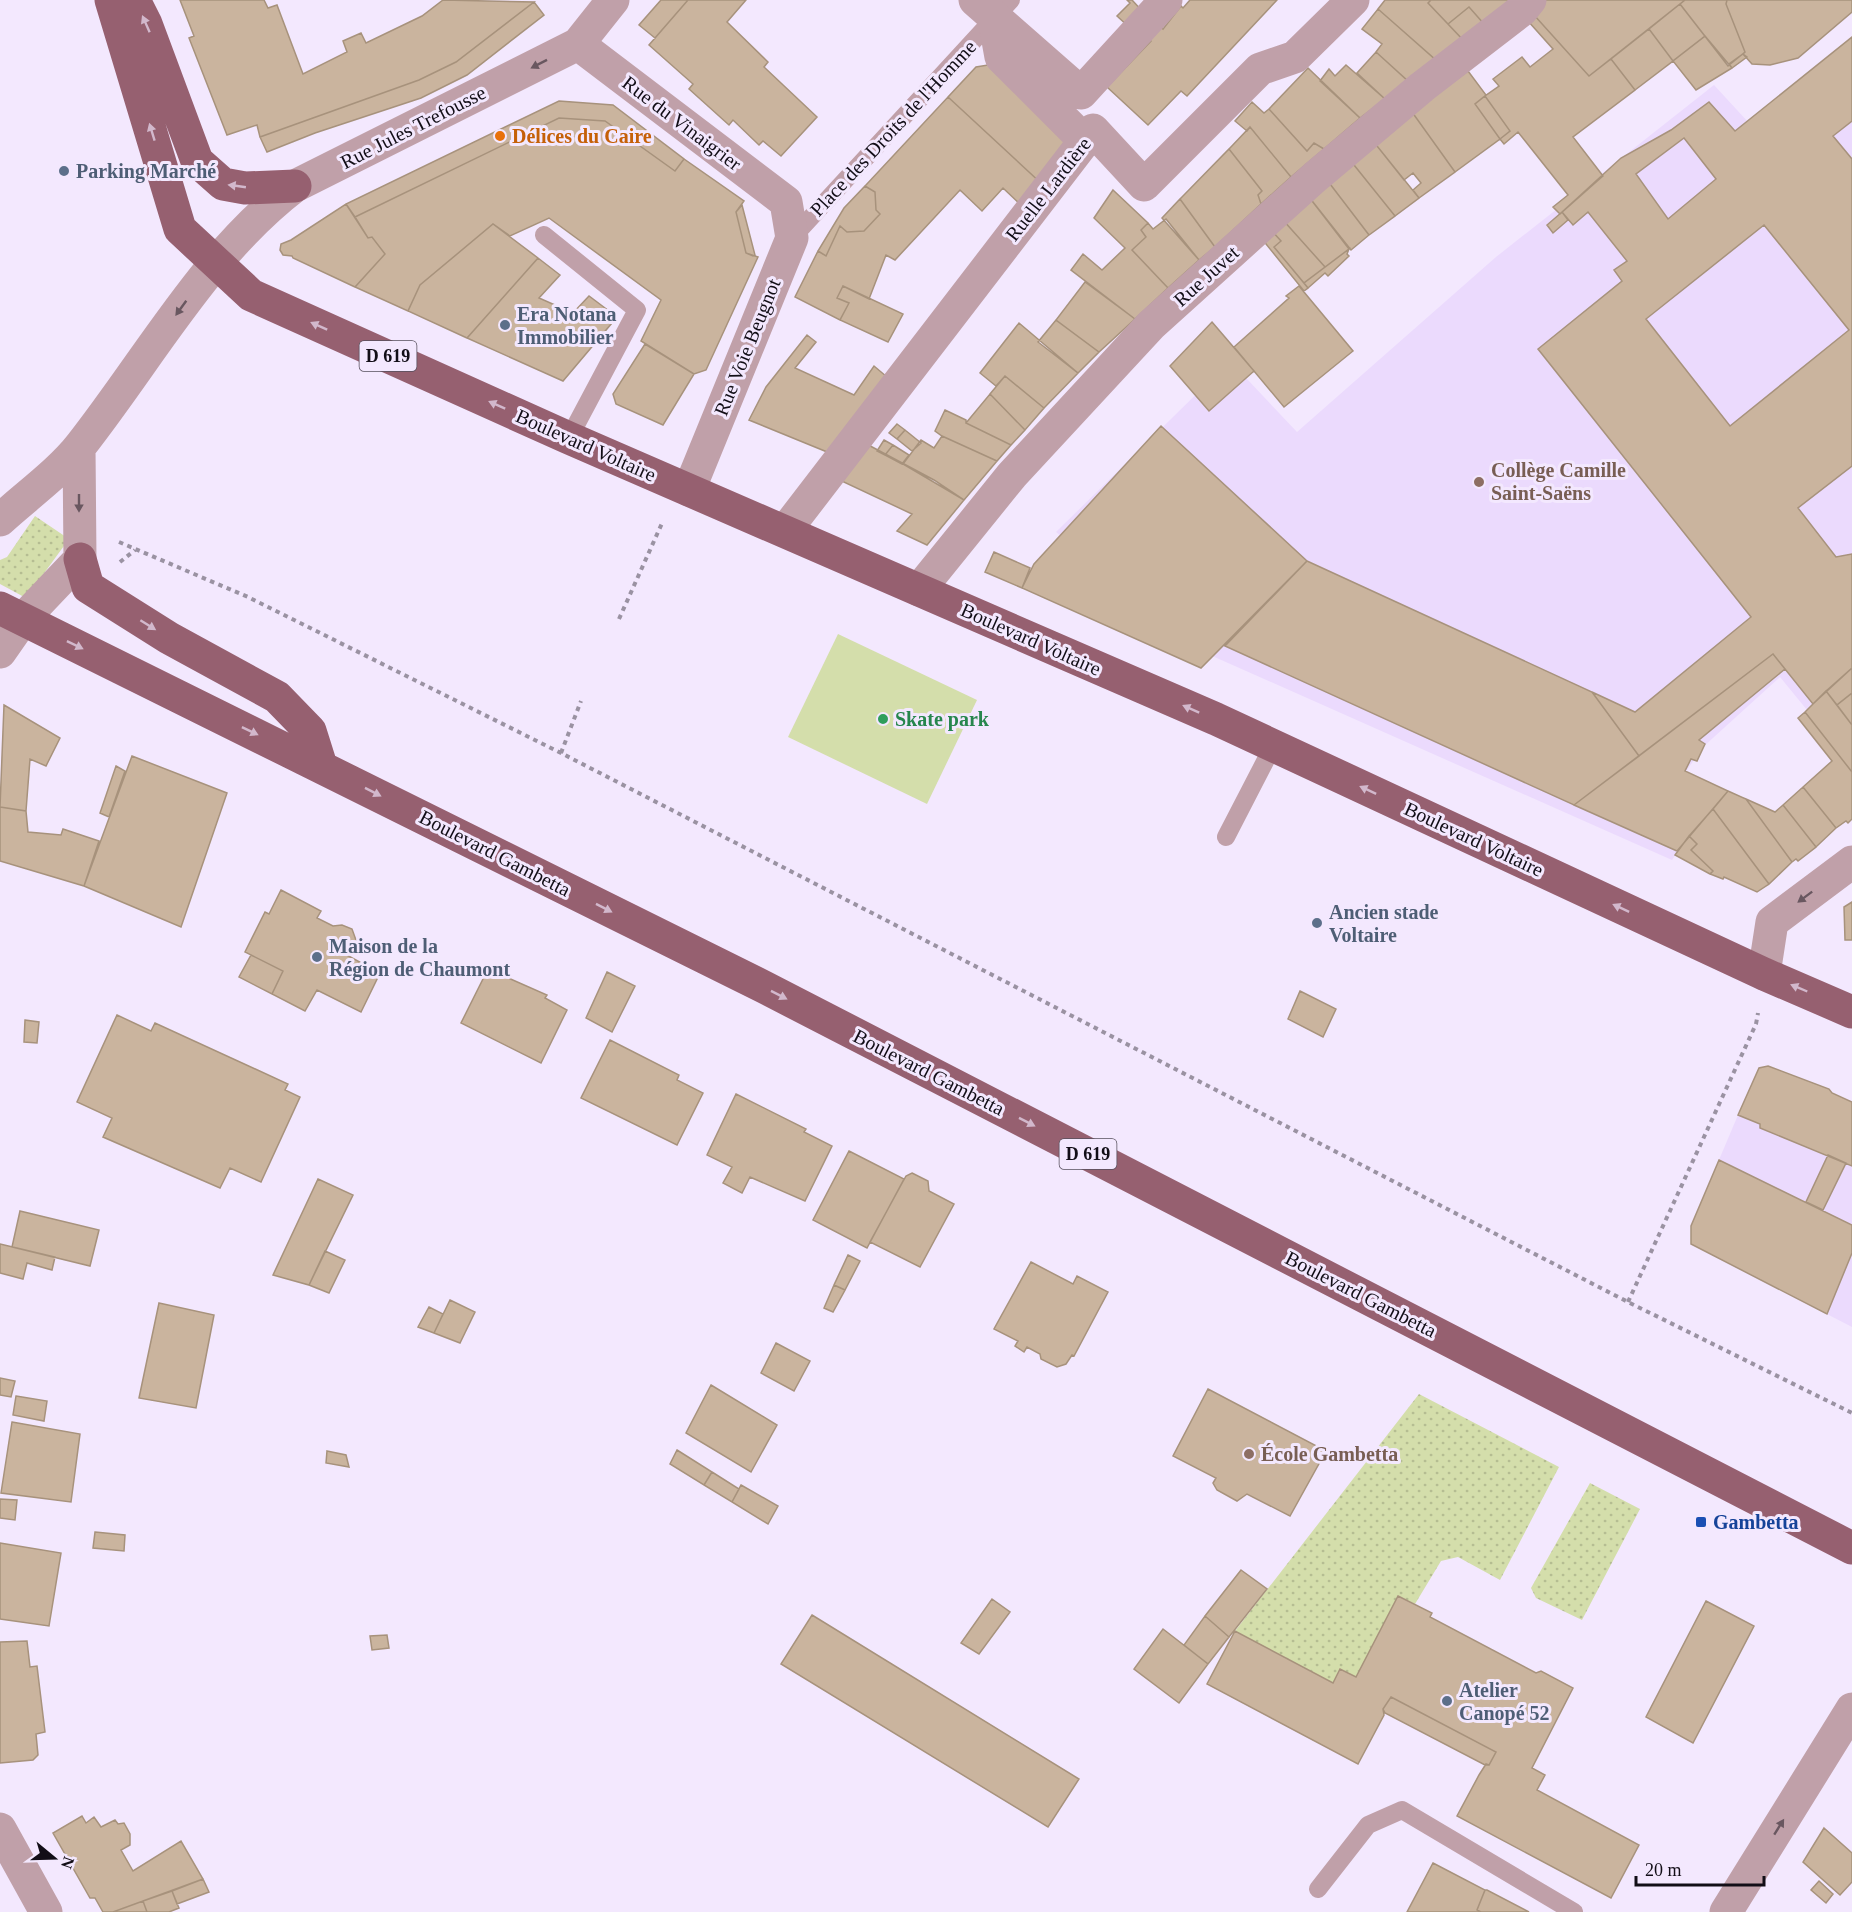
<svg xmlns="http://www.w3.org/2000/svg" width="1852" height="1912" font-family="Georgia,serif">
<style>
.built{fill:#ebdafd}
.grass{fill:url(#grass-dots)}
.green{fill:#d4deab}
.building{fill:#cab49e;stroke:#a7927c;stroke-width:1.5;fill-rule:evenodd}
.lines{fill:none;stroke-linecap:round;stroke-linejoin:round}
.path{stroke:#9a92a2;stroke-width:4;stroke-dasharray:4.5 4.5;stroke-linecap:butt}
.lane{stroke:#c0a0a9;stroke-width:18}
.street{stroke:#c0a0a9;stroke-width:33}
.primary{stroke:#966070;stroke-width:33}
.oneway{fill:#d2b8cc}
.oneway2{fill:#695760}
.food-dot{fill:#e8710a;stroke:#f3e8fe;stroke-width:2}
.service-dot{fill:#5c6f8a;stroke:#f3e8fe;stroke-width:2}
.education-dot{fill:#8d6e63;stroke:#f3e8fe;stroke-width:2}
.leisure-dot{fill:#2e9e5b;stroke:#f3e8fe;stroke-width:2}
.transit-dot{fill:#1a4fb4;stroke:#f3e8fe;stroke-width:2}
.labels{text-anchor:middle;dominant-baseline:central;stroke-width:6;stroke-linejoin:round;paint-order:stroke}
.shield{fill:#f3e8fe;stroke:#564f5c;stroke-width:1.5}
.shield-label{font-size:18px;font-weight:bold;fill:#120e17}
.street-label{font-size:20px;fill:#120e17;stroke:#f3e8fe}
.food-label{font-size:20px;font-weight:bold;fill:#c56008;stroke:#f3e8fe;text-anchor:start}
.service-label{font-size:20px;font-weight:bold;fill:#4e5e75;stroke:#f3e8fe;text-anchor:start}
.education-label{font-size:20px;font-weight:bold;fill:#785e54;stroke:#f3e8fe;text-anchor:start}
.leisure-label{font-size:20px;font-weight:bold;fill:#27864d;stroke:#f3e8fe;text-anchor:start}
.transit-label{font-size:20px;font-weight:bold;fill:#164399;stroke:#f3e8fe;text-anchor:start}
</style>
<defs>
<pattern id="grass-dots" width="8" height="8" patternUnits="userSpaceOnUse" patternTransform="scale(1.5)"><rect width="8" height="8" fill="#d4deab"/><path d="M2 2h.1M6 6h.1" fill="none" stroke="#b5bd92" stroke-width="1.8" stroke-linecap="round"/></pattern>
</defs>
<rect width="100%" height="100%" fill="#f3e8fe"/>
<!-- built -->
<path class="built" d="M1852,39V670L1807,710L1780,677L1703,747L1682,777L1720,790L1672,860L1210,655L1056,532L1230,361L1297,432L1496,257L1714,85L1749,123Z
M1768,1066L1829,1089L1832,1093L1852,1102V1327L1691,1244V1226L1738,1115L1759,1068Z"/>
<!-- grass -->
<path class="grass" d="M35,516L69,539L26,598L0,584V560L7,557Z
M1419,1394L1559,1467L1500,1580L1458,1557L1441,1561L1415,1604L1398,1596L1356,1677L1340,1669L1333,1683L1235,1631Z
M1590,1483L1640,1509L1582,1620L1536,1598L1531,1588Z"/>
<!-- green -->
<path class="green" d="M838,634L977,700L927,804L788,737Z"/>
<!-- building -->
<path class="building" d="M180,0H264L268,8L277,5L303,74L347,52L343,41L361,33L366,43L422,16L443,0L534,2L456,62L419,80L260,137L257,125L227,135L189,38L194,36Z
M661,0H688L655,38L639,25Z
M688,0H746L727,22L768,62L764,67L817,117L781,156L763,141L759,145L733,120L729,125L689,89L693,84L649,45Z
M1127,0H1132L1144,13L1129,27L1117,16L1130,3Z
M1190,0H1277L1187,96L1181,91L1148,125L1107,87L1151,41L1146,37L1158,24L1163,29L1181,6L1183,8Z
M1385,0H1431L1428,3L1464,41L1437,61L1378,9Z
M1431,0H1512L1484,24L1469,7L1448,24L1428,3Z
M1546,0H1685L1589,76L1534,15Z
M1685,0H1727L1726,4L1745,52L1728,66L1680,4Z
M1727,0H1852V12L1798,58L1770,65L1752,64L1743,54L1745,52L1726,4Z
M534,2L544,15L467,75L421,98L315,133L267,152L260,137L419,80L456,62Z
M1680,4L1705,36L1673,61L1649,29Z
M1469,7L1484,24L1464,41L1448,24Z
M1378,9L1437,61L1409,82L1376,52L1382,44L1362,29Z
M1534,15L1589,76L1611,59L1635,90L1573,137L1603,176L1560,214L1553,207L1568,195L1518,132L1504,144L1500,139L1510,131L1485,96L1499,86L1493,79L1522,57L1530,67L1553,49L1528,21Z
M1649,29L1673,61L1635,90L1611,59Z
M1705,36L1732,68L1696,90L1673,61Z
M1852,37V121L1833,136L1852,159V466L1798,508L1836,557L1852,554V668L1813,704L1773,654L1639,756L1592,692L1635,712L1751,617L1538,349L1622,281L1614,270L1627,261L1588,212L1573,225L1562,212L1621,158L1671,130L1709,102L1735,131ZM1684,138L1716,179L1668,219L1636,174ZM1764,225L1849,330L1730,426L1646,319Z
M1376,52L1409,82L1385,99L1357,73Z
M1743,54L1747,57L1732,68L1729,64Z
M988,65L1073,145L1043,185L948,97L976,67Z
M1346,65L1385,99L1360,118L1320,81L1329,69L1335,76Z
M1308,68L1360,118L1324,149L1314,143L1307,151L1269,109Z
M1468,71L1486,95L1475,104L1500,139L1455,172L1412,112Z
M1485,96L1510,131L1500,139L1475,104Z
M948,97L1043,185L1025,209L1003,188L982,211L960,190L895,260L886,255L869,299L843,286L837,298L849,303L840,320L795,297L818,251L826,256L840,226L847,232L864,231L880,214L876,210L875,192L865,186Z
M559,101L613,105L684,159L675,171L605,121L559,118L355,217L346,204Z
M1252,102L1264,113L1269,109L1307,151L1314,143L1324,149L1291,177L1250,127L1247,131L1235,121Z
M1412,112L1455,172L1419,198L1413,190L1421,183L1413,173L1404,180L1373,141Z
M559,118L605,121L675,171L684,159L744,201L736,212L746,253L758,257L706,370L694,374L641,341L661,300L549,218L510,236L493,224L420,285L408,311L355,287L385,254L372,237L368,238L355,217Z
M1250,127L1291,177L1261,204L1258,195L1262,191L1229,149Z
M1373,141L1419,198L1395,216L1350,160Z
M1229,149L1262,191L1258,195L1261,204L1215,247L1180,199Z
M1350,160L1395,216L1369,235L1327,180Z
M1327,180L1369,235L1351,250L1309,197Z
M865,186L875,192L876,210L880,214L864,231L847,232L840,226L826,256L818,251L844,208Z
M1113,190L1148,223L1141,230L1146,237L1132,250L1168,288L1135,319L1071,270L1083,254L1102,270L1125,248L1094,218Z
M1309,197L1349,249L1325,267L1283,220Z
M1180,199L1215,247L1199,260L1162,218Z
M346,204L368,238L372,237L385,254L355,287L293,258L292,256L283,255L280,250L281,244L291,240Z
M742,205L755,255L753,256L746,253L736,212Z
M1562,212L1568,220L1553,233L1547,225Z
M1166,219L1199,260L1168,288L1132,250L1146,237L1141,230L1148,223L1153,229Z
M1283,220L1325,267L1304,283L1274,247L1281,241L1271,230Z
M493,224L538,258L467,338L408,311L420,285Z
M1271,230L1281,241L1274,247L1308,288L1304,291L1262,239Z
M1349,249L1347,254L1349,256L1328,276L1325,273L1308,288L1304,283Z
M538,258L560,275L539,298L573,313L589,296L617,317L563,381L467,338Z
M1085,282L1135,319L1099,352L1056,320Z
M843,286L903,314L888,342L840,320L849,303L837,298Z
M1299,286L1353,351L1284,407L1234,347L1289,298L1286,296Z
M1056,320L1099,352L1078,373L1038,342Z
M1212,322L1254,371L1209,411L1170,366Z
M1019,323L1078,373L1044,408L1005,376L996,386L980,373Z
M807,335L816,342L795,368L854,395L874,366L893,382L837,456L749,420L766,387Z
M645,344L694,374L663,425L616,404L613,394Z
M1005,376L1044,408L1025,430L990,394Z
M990,394L1025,430L1011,445L966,423Z
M945,410L966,420V423L1011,445L997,461L942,436L935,431Z
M897,424L905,430L897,439L889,433Z
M1161,426L1307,561L1201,668L1022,588L1034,564Z
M905,430L921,443L912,451L897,439Z
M942,436L997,461L964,500L903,464L921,440L934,448Z
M859,440L934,480L964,500L927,545L897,531L912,514L831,476Z
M884,440L893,445L885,455L877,451Z
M893,445L909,455L902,464L885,455Z
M994,552L1030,568L1022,588L985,572Z
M1307,561L1592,692L1639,756L1574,805L1225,646Z
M1773,654L1785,669L1699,740L1705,744L1697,761L1691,759L1685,771L1728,791L1677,851L1574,805Z
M1852,668V693L1837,705L1826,691Z
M1826,691L1852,725V772L1805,712Z
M1852,693V725L1837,705Z
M4,705L60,738L46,766L30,759L26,811L0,807Z
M1805,712L1852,772V819L1848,823L1846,821L1836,828L1803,787L1832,761L1798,718Z
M132,756L227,793L181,927L84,886Z
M116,766L125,771L109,817L100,813Z
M1803,787L1836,828L1816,847L1783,805Z
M1728,791L1746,799L1792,862L1769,884L1713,809Z
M1746,799L1775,812L1783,805L1816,847L1798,861L1796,859L1792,862Z
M0,807L26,811L28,832L61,835L63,829L99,841L84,886L0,861Z
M1713,809L1769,884L1757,892L1724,877L1723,879L1710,874L1713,871L1691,850L1697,844L1689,836Z
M1689,836L1697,844L1691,850L1713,871L1710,874L1675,855Z
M281,890L321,911L317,918L333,926L342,925L352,929L357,943L353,951L343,953L380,973L361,1012L317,990L305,1011L272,994L283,971L245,952L265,912L269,914Z
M1852,902V940H1845L1844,907Z
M251,955L283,971L272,994L239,977Z
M488,969L547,995L545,998L567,1010L541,1063L461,1023Z
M607,972L635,986L612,1032L586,1018Z
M1300,991L1336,1009L1323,1037L1288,1019Z
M117,1015L151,1031L155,1023L288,1084L285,1090L300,1097L261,1182L230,1168L220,1188L103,1137L112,1118L77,1102Z
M25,1020L39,1022L37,1043L24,1042Z
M610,1040L679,1075L677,1080L703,1093L677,1145L581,1098Z
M1768,1066L1829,1089L1832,1093L1852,1102V1166L1760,1128V1124L1738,1115L1759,1068Z
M736,1094L806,1129L804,1132L832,1146L805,1201L750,1177L742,1193L723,1183L732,1167L707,1155Z
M849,1151L904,1179L867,1248L813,1220Z
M1828,1155L1846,1163L1823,1210L1806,1202Z
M1719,1160L1852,1225V1253L1827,1314L1691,1244V1226Z
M912,1173L928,1181L929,1191L954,1204L920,1267L870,1242L906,1176Z
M318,1179L353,1195L309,1285L273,1275Z
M20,1211L99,1230L90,1266L12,1247Z
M0,1244L55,1257L52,1270L27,1263L23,1279L0,1273Z
M325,1251L345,1260L329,1293L309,1285Z
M848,1255L860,1261L845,1290L834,1285Z
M1031,1262L1073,1284L1077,1276L1108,1292L1074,1356L1072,1355L1066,1364L1057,1367L1041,1359L1040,1354L1027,1347L1024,1352L1015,1346L1018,1341L994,1329Z
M834,1285L845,1290L833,1312L824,1308Z
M450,1300L475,1312L460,1343L434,1333Z
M159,1303L214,1315L196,1408L139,1398Z
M429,1307L443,1314L434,1333L418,1327Z
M776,1343L810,1361L794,1391L761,1373Z
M0,1378L15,1381L11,1397L0,1395Z
M711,1385L777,1425L751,1472L686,1433Z
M1208,1389L1326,1451L1290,1516L1247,1494L1237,1501L1217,1490L1213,1483L1216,1478L1173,1456Z
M16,1396L47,1401L44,1421L13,1415Z
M12,1422L80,1434L71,1502L1,1493Z
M677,1450L712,1472L704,1485L670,1464Z
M327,1451L346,1455L349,1467L326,1463Z
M712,1472L739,1489L732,1502L704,1485Z
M741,1485L778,1506L768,1524L732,1502Z
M0,1499L17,1500L15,1520L0,1518Z
M95,1532L125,1535L124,1551L93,1548Z
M0,1543L61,1553L49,1626L0,1619Z
M1241,1570L1267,1589L1229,1637L1205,1616Z
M1398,1596L1432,1613L1430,1617L1536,1673L1541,1671L1573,1688L1532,1768L1545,1775L1537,1790L1639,1845L1611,1898L1457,1816L1479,1775L1486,1764L1489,1765L1496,1752L1391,1697L1383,1709L1384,1715L1358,1764L1207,1684L1235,1631L1333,1683L1340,1669L1356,1677Z
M992,1599L1010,1612L979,1654L961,1643Z
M1706,1601L1754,1626L1693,1743L1646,1717Z
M812,1615L1079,1779L1048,1827L781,1664Z
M1205,1616L1229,1637L1208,1664L1184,1645Z
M1163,1629L1208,1664L1179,1703L1134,1669Z
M387,1635L389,1648L372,1650L370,1636Z
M27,1641L30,1667L37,1666L45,1732L36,1734L38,1755L33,1760L0,1763V1642Z
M1391,1697L1496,1752L1489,1765H1485L1385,1713L1383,1709Z
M82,1816L86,1823L94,1817L101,1827L115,1820L118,1824L124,1823L130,1834V1845L121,1850L133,1871L181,1841L203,1879L113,1912H103L95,1898H90L53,1833Z
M1824,1828L1852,1853V1882L1840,1895L1803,1862Z
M1433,1863L1485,1890L1477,1910L1481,1912H1407Z
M203,1879L209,1892L177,1904L172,1891Z
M1819,1881L1833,1894L1826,1903L1811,1890Z
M1485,1890H1487L1529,1912H1481L1477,1910Z
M172,1891L179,1908L169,1912H147L143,1901Z
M143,1901L147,1912H113Z"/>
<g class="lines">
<!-- path -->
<path class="path" d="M119,542L248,597L561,753L1628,1302L1852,1413
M120,562L135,550
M619,619L663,521
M561,753L581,701
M1628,1302L1756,1024L1758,1013"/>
<!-- lane -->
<path class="lane" d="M544,235L637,310L569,438
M792,238L1011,0
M1226,837L1273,746
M1318,1889L1368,1825L1402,1810L1574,1912"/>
<!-- street -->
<path class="street" d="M975,0L1081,93L1166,0
M994,18L1001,57L1085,141
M578,44L786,202L792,238L689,490
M0,520C25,497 60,472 81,445C150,357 205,255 295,186L578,44L613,0
M785,531L1093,130L1144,185L1260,69L1295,57L1353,0
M919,590L1012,475L1151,325L1315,177L1422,87L1522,10L1530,0
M0,652L23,619L80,559L79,448
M1764,974L1772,922L1852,862
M0,1829L46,1912
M1726,1912L1852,1709"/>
<!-- primary -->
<path class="primary" d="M111,0L180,229L251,295L569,438L1216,719L1764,974L1852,1012
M134,0L146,24L197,161L223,184L245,188L295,186
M80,559L88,587L169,638L277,697L310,731L321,766
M0,608L764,987L1852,1548"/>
</g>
<!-- one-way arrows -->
<defs><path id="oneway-solid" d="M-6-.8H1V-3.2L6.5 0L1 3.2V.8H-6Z" transform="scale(1.5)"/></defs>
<g class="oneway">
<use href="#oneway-solid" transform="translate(146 24) rotate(-114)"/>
<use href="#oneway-solid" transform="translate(152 132) rotate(-107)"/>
<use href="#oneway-solid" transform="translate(237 186) rotate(-172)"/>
<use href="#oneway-solid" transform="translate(319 326) rotate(-156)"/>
<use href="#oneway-solid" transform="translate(497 405) rotate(-156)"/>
<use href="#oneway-solid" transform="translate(148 625) rotate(32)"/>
<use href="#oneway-solid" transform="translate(75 645) rotate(26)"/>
<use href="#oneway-solid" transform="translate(1191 709) rotate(-156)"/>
<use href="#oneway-solid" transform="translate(250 731) rotate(26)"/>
<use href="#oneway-solid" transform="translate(1368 790) rotate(-155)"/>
<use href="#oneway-solid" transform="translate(373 792) rotate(27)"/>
<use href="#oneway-solid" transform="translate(604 908) rotate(27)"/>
<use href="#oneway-solid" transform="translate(1621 908) rotate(-155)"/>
<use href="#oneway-solid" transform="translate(1799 988) rotate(-157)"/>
<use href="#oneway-solid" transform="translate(779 995) rotate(27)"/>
<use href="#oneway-solid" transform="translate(1027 1122) rotate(27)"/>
</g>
<g class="oneway2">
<use href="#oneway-solid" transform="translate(539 64) rotate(153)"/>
<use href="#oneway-solid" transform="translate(181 308) rotate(126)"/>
<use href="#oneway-solid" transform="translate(79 503) rotate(90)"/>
<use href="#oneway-solid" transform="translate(1805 897) rotate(143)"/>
<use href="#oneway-solid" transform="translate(1779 1827) rotate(-58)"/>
</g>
<!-- markers -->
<circle class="food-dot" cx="500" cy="136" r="6"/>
<g class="service-dot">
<circle cx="64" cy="171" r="6"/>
<circle cx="505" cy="325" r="6"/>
<circle cx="1317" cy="923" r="6"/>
<circle cx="317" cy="957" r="6"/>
<circle cx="1447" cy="1701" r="6"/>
</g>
<g class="education-dot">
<circle cx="1479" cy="482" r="6"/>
<circle cx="1249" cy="1454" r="6"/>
</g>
<circle class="leisure-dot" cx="883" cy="719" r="6"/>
<rect class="transit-dot" x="1695" y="1516" width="12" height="12" rx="3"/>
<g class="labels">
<!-- shield labels -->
<g class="shield">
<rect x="359.5" y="341" width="57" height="30" rx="4.5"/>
<rect x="1059.5" y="1139" width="57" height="30" rx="4.5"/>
</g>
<g class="shield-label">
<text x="388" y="356">D 619</text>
<text x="1088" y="1154">D 619</text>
</g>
<!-- street labels -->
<g class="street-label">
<text transform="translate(682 123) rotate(37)">Rue du Vinaigrier</text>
<text transform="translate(413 127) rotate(-27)">Rue Jules Trefousse</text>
<text transform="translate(893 128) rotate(-47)">Place des Droits de l'Homme</text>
<text transform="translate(1048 189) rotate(-52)">Ruelle Lardière</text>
<text transform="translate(1206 276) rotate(-42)">Rue Juvet</text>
<text transform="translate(747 347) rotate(-68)">Rue Voie Beugnot</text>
<text transform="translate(586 445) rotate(24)">Boulevard Voltaire</text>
<text transform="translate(1031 639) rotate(24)">Boulevard Voltaire</text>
<text transform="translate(1474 839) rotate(25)">Boulevard Voltaire</text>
<text transform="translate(495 853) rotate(27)">Boulevard Gambetta</text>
<text transform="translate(929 1072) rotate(27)">Boulevard Gambetta</text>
<text transform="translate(1361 1294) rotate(27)">Boulevard Gambetta</text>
</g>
<!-- food labels -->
<g class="food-label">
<text x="512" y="136">Délices du Caire</text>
</g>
<!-- service labels -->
<g class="service-label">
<text x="76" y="171">Parking Marché</text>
<text x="517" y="314">Era Notana<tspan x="517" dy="23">Immobilier</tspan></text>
<text x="1329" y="912">Ancien stade<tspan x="1329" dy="23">Voltaire</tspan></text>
<text x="329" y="946">Maison de la<tspan x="329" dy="23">Région de Chaumont</tspan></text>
<text x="1459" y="1690">Atelier<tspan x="1459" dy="23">Canopé 52</tspan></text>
</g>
<!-- education labels -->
<g class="education-label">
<text x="1491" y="470">Collège Camille<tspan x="1491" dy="23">Saint-Saëns</tspan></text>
<text x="1261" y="1454">École Gambetta</text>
</g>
<!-- leisure labels -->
<g class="leisure-label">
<text x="895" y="719">Skate park</text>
</g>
<!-- transit labels -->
<g class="transit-label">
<text x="1713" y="1522">Gambetta</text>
</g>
</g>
<!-- north arrow -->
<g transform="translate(54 1858) rotate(109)" stroke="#f3e8fe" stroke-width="4.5" paint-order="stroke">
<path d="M0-4.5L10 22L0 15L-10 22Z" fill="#120e17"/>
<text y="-9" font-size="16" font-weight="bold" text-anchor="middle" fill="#120e17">N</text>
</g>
<!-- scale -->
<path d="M1636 1876v9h128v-9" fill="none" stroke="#120e17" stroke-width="3"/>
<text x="1645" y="1876" font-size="18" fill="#120e17" stroke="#f3e8fe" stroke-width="4.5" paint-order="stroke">20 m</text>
</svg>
